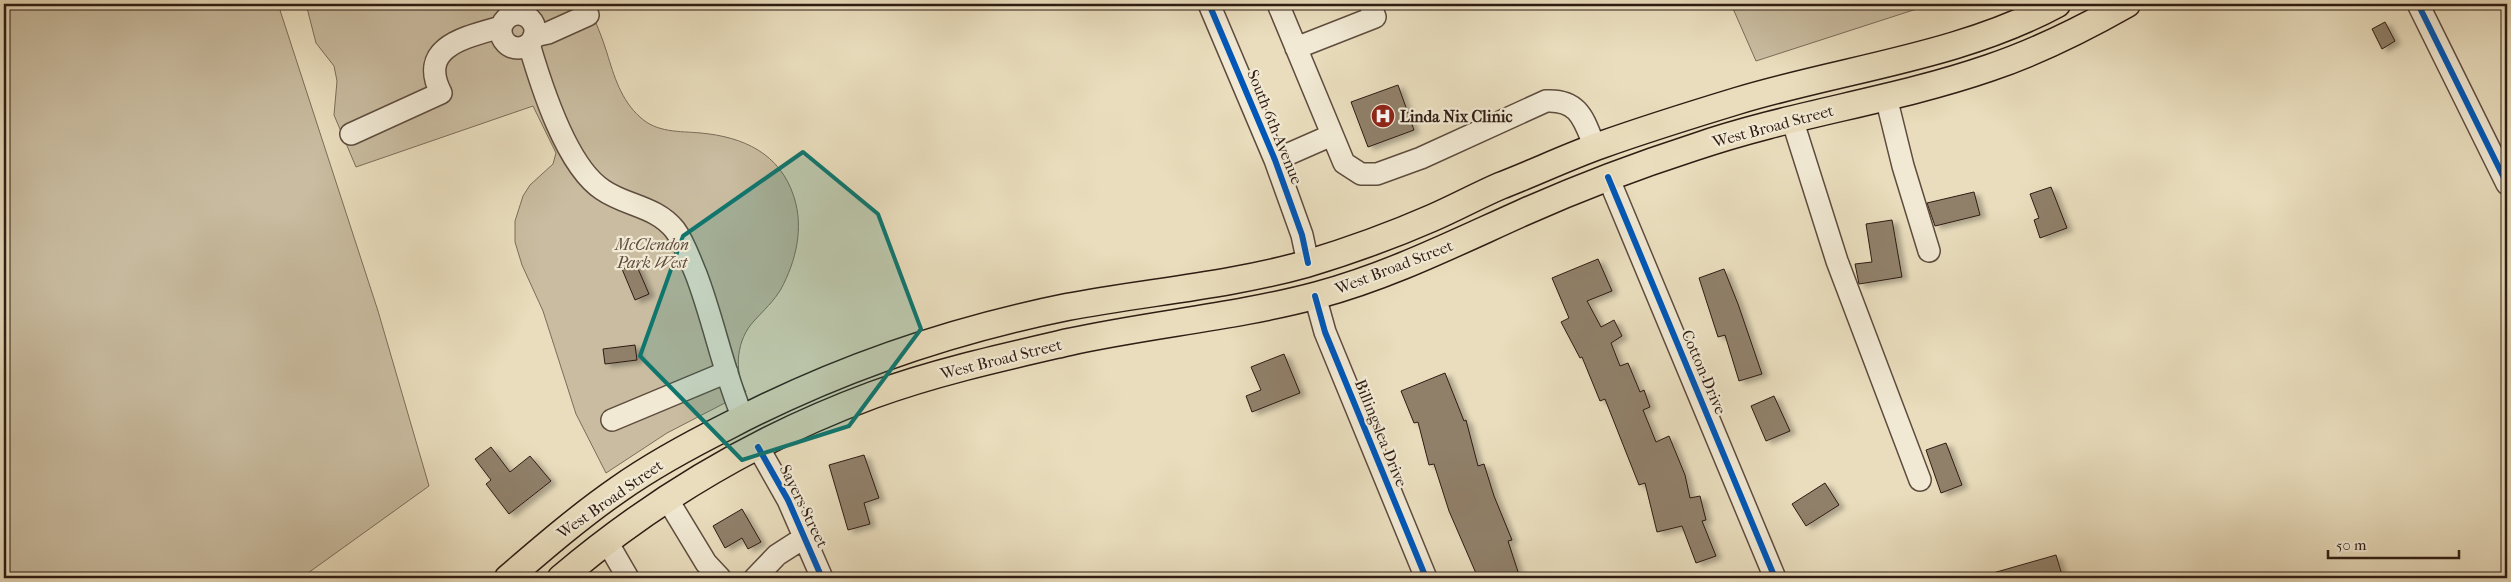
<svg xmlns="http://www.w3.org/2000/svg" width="2511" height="582" font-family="'IM FELL French Canon',serif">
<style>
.green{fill:#c9bca0;stroke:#7c6c5a}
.building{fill:#90806b;stroke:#2f1c13;filter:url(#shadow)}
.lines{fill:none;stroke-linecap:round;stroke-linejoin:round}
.minor-casing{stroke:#5e4c3e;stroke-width:24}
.major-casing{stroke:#2f1c13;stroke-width:29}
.minor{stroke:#f1e9d4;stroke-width:21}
.major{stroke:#e9ddbd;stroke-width:26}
.cycleway-casing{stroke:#f1e9d4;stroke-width:9}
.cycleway{stroke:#0057b8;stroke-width:6}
.marked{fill:#0f766e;fill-opacity:0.2;stroke:#0f766e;stroke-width:4;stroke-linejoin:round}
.labels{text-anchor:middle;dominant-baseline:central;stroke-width:4.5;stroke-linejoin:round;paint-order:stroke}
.poi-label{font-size:16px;font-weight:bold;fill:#2f1c13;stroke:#f1e9d4;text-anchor:start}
.street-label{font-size:16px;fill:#2f1c13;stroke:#f1e9d4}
.park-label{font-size:16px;font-style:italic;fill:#5d4c3d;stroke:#f1e9d4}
</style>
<defs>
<filter id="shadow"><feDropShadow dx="5.5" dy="3" stdDeviation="2.5" flood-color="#0004"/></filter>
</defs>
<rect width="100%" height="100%" fill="#e9ddbd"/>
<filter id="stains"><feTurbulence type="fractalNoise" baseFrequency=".004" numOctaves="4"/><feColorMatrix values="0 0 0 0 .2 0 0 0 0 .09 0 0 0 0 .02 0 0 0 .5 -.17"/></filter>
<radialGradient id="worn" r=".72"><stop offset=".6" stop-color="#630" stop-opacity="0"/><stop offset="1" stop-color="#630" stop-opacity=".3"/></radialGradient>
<!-- green -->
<path class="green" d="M4,4H278L378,311L429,486L301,578H4Z
M306,4H588C595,20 602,37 607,53C614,76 621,100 640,117C657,133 679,131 701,133C743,137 780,153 794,197C804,228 796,261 781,289C774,301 764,310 754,321C737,339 733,370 746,392L667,433L606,473L576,414L543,311L522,265L515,242V221L523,196L530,185L553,164L556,153L533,106L356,167L334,115L337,81L334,66L316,43Z
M1731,4H1932L1756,61Z"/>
<!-- building -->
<path class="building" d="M2385,22L2395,41L2382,49L2372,29Z
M1398,85L1414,130L1368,147L1351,102Z
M2051,187L2067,228L2040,238L2034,220L2039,218L2030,194Z
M1974,192L1980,215L1935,226L1927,203Z
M1892,220L1902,277L1859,284L1855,264L1872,262L1866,224Z
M1598,259L1612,291L1587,301L1601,327L1614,320L1622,336L1611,343L1620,366L1628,363L1640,392L1644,390L1650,407L1643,410L1656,442L1669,436L1685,475L1690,498L1700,496L1706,520L1702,521L1716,556L1696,563L1682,526L1657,532L1645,483L1639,485L1605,399L1600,401L1582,357L1580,358L1561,322L1569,318L1552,278Z
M636,264L649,294L635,300L622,269Z
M1724,269L1738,304L1762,374L1739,381L1725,335L1718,337L1699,278Z
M635,345L637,360L605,364L603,349Z
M1284,354L1300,393L1252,412L1246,396L1261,390L1251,367Z
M1445,373L1464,421L1466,420L1478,466L1484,464L1494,496L1512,540L1508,541L1520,578H1478L1449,511L1434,464L1429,465L1418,422L1414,423L1401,391Z
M1774,396L1790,431L1766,441L1751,406Z
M1946,443L1962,485L1941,493L1926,450Z
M491,447L510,472L530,456L551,481L509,514L486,484L491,480L475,459Z
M864,455L879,498L864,503L870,524L848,530L829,465Z
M1825,483L1839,505L1806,526L1792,504Z
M742,509L761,542L748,549L742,538L725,548L713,526Z
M2056,555L2063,578H1986V575Z"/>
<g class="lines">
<!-- minor casing -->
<g class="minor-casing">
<path id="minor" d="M1209,4L1275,160L1302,235L1308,263
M1278,4L1344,163L1361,174H1377L1421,158L1546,101C1580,99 1584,121 1595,147
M2418,4L2507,184
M501 31a17 17 0 1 1 34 0a17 17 0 1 1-34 0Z
M534,36L548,33L588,15
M529,44C541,85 566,166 603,190C626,206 656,206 675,230C684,242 690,260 696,274C714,321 723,371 743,418
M1296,48L1375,17L1370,4
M1886,97L1903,166L1929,251
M1792,119L1837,261L1920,480
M351,134L441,93C417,46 467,37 501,27
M1275,160L1332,135
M1608,177L1775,578
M1315,296L1325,332L1426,578
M612,420L727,372
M758,447L788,500L822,578
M666,497L706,563L720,578
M606,540L628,578
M755,578L777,555L805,537"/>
</g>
<!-- major casing -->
<g class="major-casing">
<path id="major" d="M508,578C544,547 580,516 619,489C653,465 690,445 728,426C835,370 948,331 1067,307C1146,292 1227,286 1306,264C1349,251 1391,236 1432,218C1455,208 1477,196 1500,186C1534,173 1567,157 1601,145C1646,129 1691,115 1737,101C1842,69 1959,57 2057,4
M561,578C653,500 759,437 873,395C936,372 1004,357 1069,342C1151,324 1236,317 1318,295C1389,276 1455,243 1522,213C1578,188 1636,166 1695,147C1791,114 1893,101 1989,68C2037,52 2083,29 2127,4"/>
</g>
<!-- minor -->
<use href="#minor" class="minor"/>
<!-- major -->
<use href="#major" class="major"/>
<!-- cycleway casing -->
<g class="cycleway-casing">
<path id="cycleway" d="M1209,4L1275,160L1302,235L1308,263
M2418,4L2507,184
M1608,177L1775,578
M1315,296L1325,332L1426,578
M758,447L788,500L822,578"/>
</g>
<!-- cycleway -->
<use href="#cycleway" class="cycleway"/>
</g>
<!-- marked area -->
<path class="marked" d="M803,152L878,214L921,329L849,426L742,460L640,356L683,236Z"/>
<!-- icons -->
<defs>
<g id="hospital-disc" transform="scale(1.25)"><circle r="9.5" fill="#8f2418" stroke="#f1e9d4"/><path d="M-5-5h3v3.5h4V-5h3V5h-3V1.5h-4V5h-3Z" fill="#fff"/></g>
</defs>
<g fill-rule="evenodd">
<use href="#hospital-disc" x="1383" y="116"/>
</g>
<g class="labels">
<!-- poi labels -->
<g class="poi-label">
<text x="1400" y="116">Linda Nix Clinic</text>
</g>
<!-- street labels -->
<g class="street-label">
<text transform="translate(1773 126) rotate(-15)">West Broad Street</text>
<text transform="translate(1275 127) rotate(68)">South 6th Avenue</text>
<text transform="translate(1394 267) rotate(-21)">West Broad Street</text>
<text transform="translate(1001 359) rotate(-14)">West Broad Street</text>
<text transform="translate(1704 372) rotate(67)">Cotton Drive</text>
<text transform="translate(1381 433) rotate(68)">Billingslea Drive</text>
<text transform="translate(610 499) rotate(-35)">West Broad Street</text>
<text transform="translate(804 506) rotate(64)">Sayers Street</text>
</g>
<!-- park labels -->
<g class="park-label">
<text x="652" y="244">McClendon<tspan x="652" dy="18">Park West</tspan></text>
</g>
</g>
<!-- margin -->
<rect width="2511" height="582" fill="none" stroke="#e9ddbd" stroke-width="20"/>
<rect x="5" y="5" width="2501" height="572" fill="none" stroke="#2f1c13" stroke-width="2.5"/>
<rect x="10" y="10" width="2491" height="562" fill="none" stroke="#2f1c13"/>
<!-- scale -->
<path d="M2328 550v8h131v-8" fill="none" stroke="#2f1c13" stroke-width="2.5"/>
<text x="2336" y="550" font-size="15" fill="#2f1c13" stroke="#f1e9d4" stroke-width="4" paint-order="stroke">50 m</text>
<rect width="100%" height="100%" filter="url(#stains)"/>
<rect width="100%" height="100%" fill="url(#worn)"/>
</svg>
